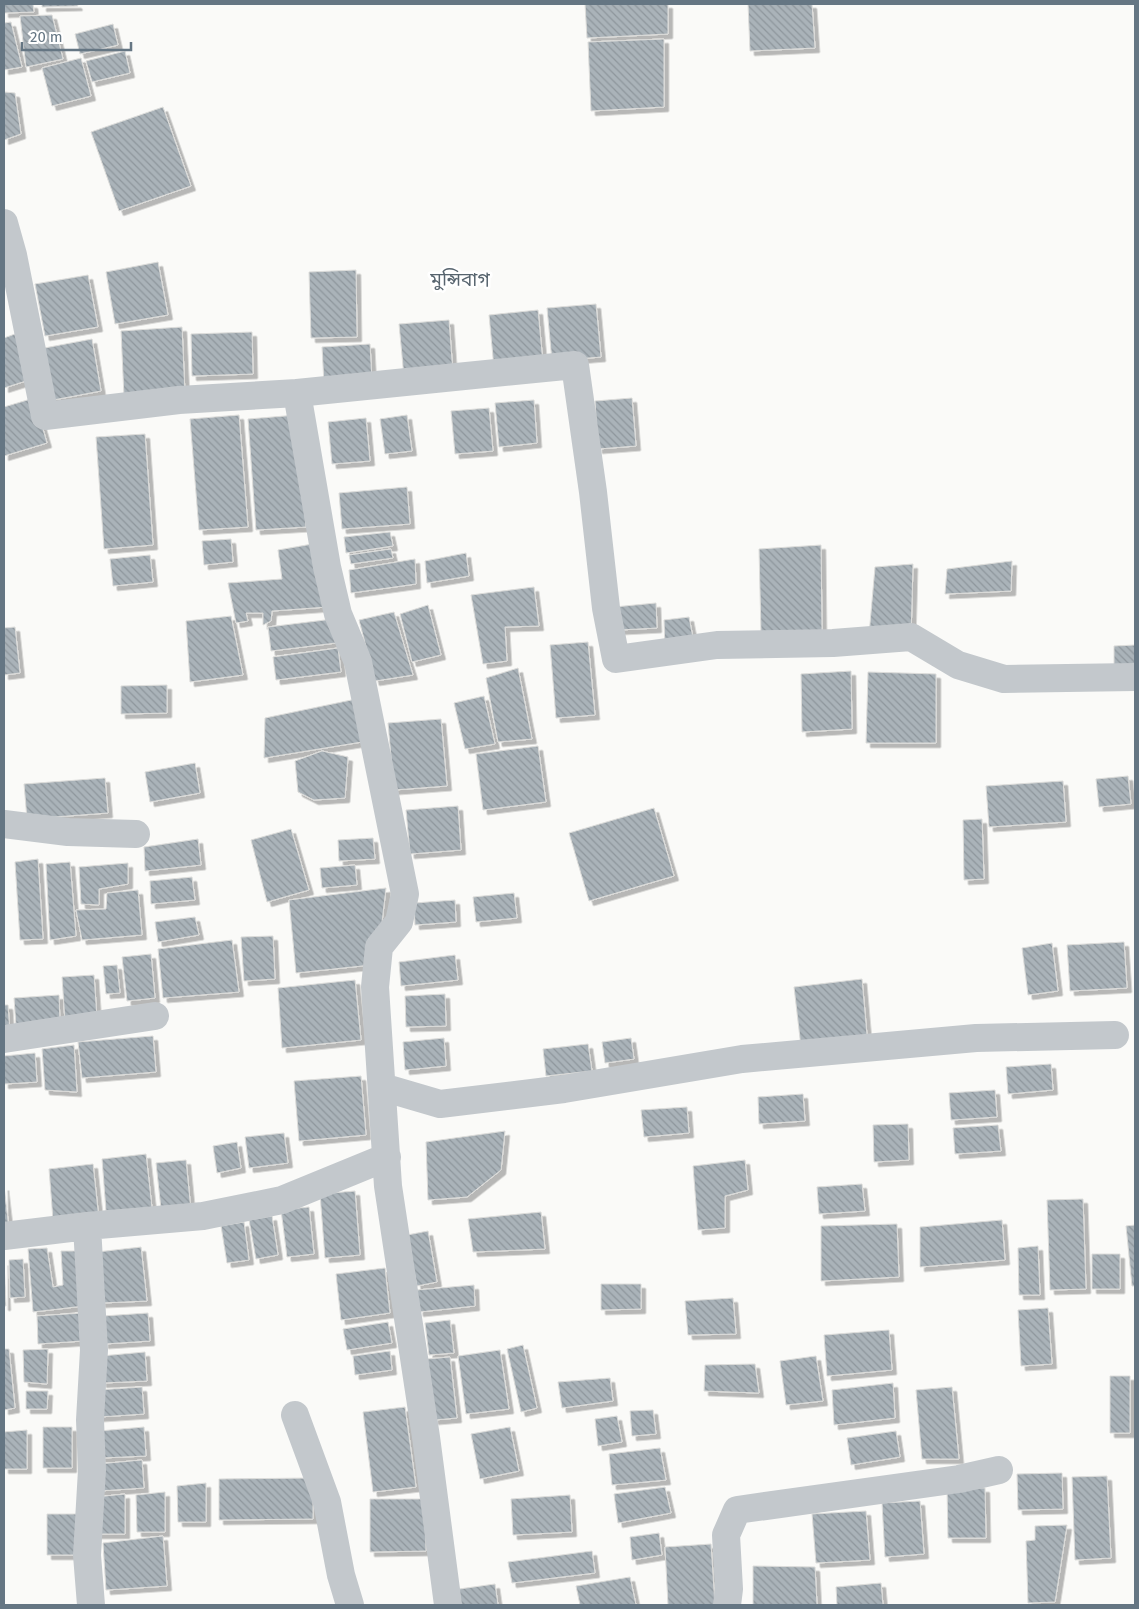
<svg xmlns="http://www.w3.org/2000/svg" width="1139" height="1609" font-family="'Fira Sans','Noto Sans Bengali',sans-serif">
<style>
.building{fill:url(#building-back-hatch);stroke:#dcdcda;filter:url(#shadow)}
.lines{fill:none;stroke-linecap:round;stroke-linejoin:round}
.minor{stroke:#c3c8cc;stroke-width:28}
.labels{text-anchor:middle;dominant-baseline:central;stroke-width:5;stroke-linejoin:round;paint-order:stroke}
.quarter-label{font-size:19px;fill:#57646e;stroke:#fff}
</style>
<defs>
<pattern id="building-back-hatch" width="6" height="6" patternUnits="userSpaceOnUse" patternTransform="scale(1.25)"><rect width="6" height="6" fill="#aab3b9"/><path d="M-1 5l2 2M0 0l6 6M5-1l2 2" fill="none" stroke="#8e969c"/></pattern>
<filter id="shadow"><feDropShadow dx="4.5" dy="4.5" stdDeviation="0" flood-color="#0004"/></filter>
</defs>
<rect width="100%" height="100%" fill="#fafaf8"/>
<!-- building -->
<path class="building" d="M4,4H33L34,12L4,13Z
M42,4H77L78,6L42,7Z
M585,4H668V34L587,38Z
M748,4H812L815,48L750,51Z
M52,15L63,59L26,67L20,16Z
M11,22L22,67L4,70V23Z
M113,24L118,45L80,54L75,34Z
M664,39V107L591,111L588,42Z
M125,51L130,73L92,82L86,61Z
M81,58L91,96L52,106L42,68Z
M4,92L15,93L21,134L4,140Z
M163,107L191,186L119,211L91,132Z
M158,262L168,315L115,324L106,272Z
M356,270L357,337L311,338L309,272Z
M88,275L98,327L45,336L35,284Z
M596,304L601,357L552,361L547,308Z
M538,310L543,363L494,368L489,315Z
M449,320L453,373L404,377L399,324Z
M182,327L185,394L124,397L121,331Z
M252,332L253,374L192,376L191,334Z
M15,334L29,380L4,388V338Z
M92,339L101,391L48,401L39,349Z
M370,344L372,381L324,384L322,347Z
M34,398L47,443L4,456V407Z
M632,398L636,446L598,449L595,401Z
M534,400L537,443L499,447L495,403Z
M489,408L493,451L455,454L451,411Z
M239,415L248,527L199,530L190,419Z
M297,415L306,527L256,530L248,419Z
M407,415L412,451L385,454L380,419Z
M366,418L370,461L332,464L328,422Z
M145,434L153,545L104,549L96,437Z
M407,487L410,524L342,529L339,493Z
M390,532L393,546L346,553L344,537Z
M231,539L233,562L204,565L202,541Z
M318,543L327,607L272,611L271,621L263,625V613H246L248,621L236,623L228,583L282,579L278,550Z
M821,545L822,631L761,633L759,549Z
M391,549L393,558L351,564L349,555Z
M466,553L469,576L427,583L425,561Z
M150,555L153,582L113,586L110,559Z
M415,559L416,584L351,593L349,570Z
M1012,561L1011,591L945,594L947,569Z
M913,564L911,637L869,635L875,567Z
M534,587L539,626L505,627L507,661L483,664L471,595Z
M656,603L657,628L619,630L614,607Z
M428,605L441,655L412,662L400,614Z
M394,612L413,675L375,681L359,620Z
M231,616L243,675L190,682L186,621Z
M689,617L694,643L665,649L664,620Z
M333,619L336,643L271,651L268,627Z
M15,627L20,673L4,675V628Z
M588,642L595,715L556,718L550,645Z
M1135,645V667H1114V646Z
M338,648L341,672L276,680L273,657Z
M518,668L532,739L498,742L486,678Z
M851,671L852,729L802,732L801,674Z
M868,672L936,674V743H866Z
M167,685V713L121,714V686Z
M484,696L495,744L465,749L454,703Z
M361,698L368,741L264,758L265,718Z
M441,719L447,786L394,790L388,723Z
M538,746L546,802L483,810L476,754Z
M322,751L348,757L345,798L314,800L298,792L295,761Z
M195,763L200,793L150,802L145,772Z
M1128,776L1131,804L1099,807L1096,779Z
M105,778L108,813L27,819L24,784Z
M1063,781L1066,822L989,827L986,786Z
M458,806L461,850L410,854L406,810Z
M654,808L674,876L589,901L569,833Z
M982,819L984,879L964,880L963,820Z
M291,829L309,890L267,902L251,840Z
M373,838L375,859L339,861L338,840Z
M198,839L201,865L145,871L144,847Z
M38,859L43,939L20,940L15,862Z
M70,862L76,936L50,940L46,864Z
M128,863V884L99,889V905L81,904L79,867Z
M355,865L357,885L322,888L320,868Z
M192,877L195,900L151,904L150,881Z
M386,888L381,931L371,965L296,973L289,900Z
M138,890L142,935L82,940L76,910L106,909L107,893Z
M514,893L517,918L476,922L473,897Z
M455,900L456,922L415,925L414,903Z
M195,917L199,935L158,942L155,922Z
M273,936L275,979L244,981L241,937Z
M232,940L239,992L163,998L158,949Z
M1124,942L1127,988L1070,991L1067,945Z
M1052,943L1058,991L1028,995L1022,948Z
M151,954L155,998L127,1001L122,957Z
M455,955L458,980L401,986L399,962Z
M117,965L120,993L106,994L103,966Z
M94,975L97,1018L65,1021L62,977Z
M862,979L867,1035L801,1047L794,987Z
M355,980L361,1040L282,1048L278,988Z
M445,994L446,1026L406,1027L405,996Z
M59,995L60,1023L16,1026L14,998Z
M4,1005H8L10,1033L4,1034Z
M153,1036L156,1072L82,1078L78,1042Z
M444,1038L446,1066L405,1070L403,1042Z
M631,1038L634,1059L605,1063L602,1042Z
M588,1044L592,1071L546,1076L543,1049Z
M74,1045L77,1092L45,1090L42,1049Z
M35,1053L37,1082L4,1084V1056Z
M1051,1064L1053,1090L1008,1094L1006,1067Z
M361,1076L366,1135L299,1141L294,1081Z
M995,1090L997,1117L951,1120L949,1093Z
M803,1094L805,1121L759,1124L758,1097Z
M687,1107L689,1133L644,1137L641,1110Z
M908,1124L909,1160L874,1162L873,1125Z
M998,1125L1001,1151L955,1154L953,1128Z
M505,1131L501,1170L467,1197L428,1200L426,1142Z
M284,1133L288,1163L249,1168L245,1137Z
M237,1142L241,1168L217,1173L213,1146Z
M146,1154L152,1208L106,1211L102,1159Z
M186,1160L191,1211L161,1209L156,1163Z
M745,1160L748,1190L725,1196V1228L698,1230L693,1166Z
M93,1164L99,1219L53,1220L49,1169Z
M862,1184L865,1211L819,1214L817,1187Z
M4,1186L9,1229L4,1230Z
M355,1191L360,1255L325,1258L320,1194Z
M1083,1199L1086,1289L1050,1290L1047,1200Z
M309,1207L314,1254L287,1257L281,1210Z
M541,1212L545,1249L473,1252L468,1219Z
M272,1216L278,1255L256,1259L249,1220Z
M1002,1220L1005,1260L920,1267V1227Z
M244,1222L249,1260L227,1263L221,1226Z
M897,1224L899,1277L821,1281V1226Z
M1135,1225V1286H1132L1126,1226Z
M428,1231L437,1282L417,1286L407,1235Z
M1038,1246L1040,1295H1019L1018,1248Z
M141,1247L147,1301L101,1303L97,1252Z
M47,1248L53,1287L63,1285L61,1251H81L84,1306L33,1312L28,1249Z
M1092,1254H1120V1289H1092Z
M23,1259L25,1297L10,1298L9,1260Z
M4,1261L6,1306H4Z
M385,1268L390,1313L341,1320L336,1274Z
M601,1284H641V1309L601,1310Z
M474,1285L475,1306L419,1312L417,1290Z
M733,1298L736,1334L688,1335L685,1301Z
M1048,1308L1052,1364L1021,1366L1018,1310Z
M82,1313L83,1341L38,1344L37,1316Z
M148,1313L150,1341L104,1344L103,1316Z
M450,1320L454,1353L429,1355L425,1323Z
M388,1322L392,1343L347,1350L343,1329Z
M889,1330L892,1370L827,1376L824,1335Z
M523,1345L537,1408L521,1412L507,1349Z
M4,1349H9L15,1408L4,1410Z
M48,1349L47,1384L24,1382L23,1350Z
M500,1350L509,1409L466,1414L458,1356Z
M390,1351L392,1370L355,1375L353,1356Z
M145,1352L147,1381L102,1383L101,1356Z
M816,1356L823,1401L786,1405L780,1361Z
M450,1357L457,1418L434,1420L427,1359Z
M755,1364L759,1393L704,1391L705,1365Z
M1110,1376H1130V1433H1110Z
M610,1378L613,1401L562,1408L558,1382Z
M893,1383L895,1418L834,1425L832,1390Z
M142,1387L144,1414L99,1417L97,1390Z
M952,1387L959,1459H922L916,1390Z
M26,1391H48L47,1409H26Z
M405,1407L416,1487L373,1492L363,1412Z
M653,1410L656,1434L632,1436L630,1411Z
M617,1416L622,1442L598,1446L595,1419Z
M43,1427H72V1468H43Z
M144,1427L146,1456L101,1458L99,1431Z
M510,1427L519,1471L480,1479L471,1434Z
M27,1430V1469H4V1432Z
M896,1431L900,1457L851,1465L847,1438Z
M660,1448L666,1480L612,1485L609,1454Z
M142,1460L144,1488L99,1491L98,1464Z
M1062,1473L1063,1509L1018,1510L1017,1474Z
M1107,1476L1111,1558L1075,1560L1072,1477Z
M313,1478V1519L219,1520V1479Z
M206,1483V1522H178L177,1486Z
M665,1487L671,1513L618,1523L614,1494Z
M947,1488H985L986,1538H948Z
M165,1492V1532H137L136,1495Z
M125,1494V1534H97L96,1497Z
M570,1495L572,1532L513,1535L511,1499Z
M370,1499H425L426,1551L370,1552Z
M920,1501L924,1554L885,1557L882,1503Z
M866,1511L870,1560L816,1563L812,1514Z
M47,1514H77V1555H47Z
M1067,1525L1055,1602L1028,1603L1026,1541L1035,1540V1526Z
M659,1533L662,1555L632,1560L630,1537Z
M163,1536L167,1586L106,1590L103,1543Z
M711,1544L715,1605H668L665,1547Z
M592,1551L595,1573L512,1583L508,1562Z
M753,1566L815,1567L817,1605H753Z
M630,1577L636,1605H580L576,1586Z
M881,1583L883,1605H837L836,1587Z
M495,1584L498,1605H461L459,1589Z"/>
<g class="lines">
<!-- minor -->
<path class="minor" d="M4,223L13,255L45,416L179,400L297,393L327,567L338,614L358,662L405,894L399,922L379,947L375,987L388,1186L426,1437L448,1605
M297,393L575,365L593,492L606,608L616,659L717,645L833,643L911,637L958,665L1004,679L1135,677
M4,824L68,832L136,834
M4,1039L155,1016
M382,1087L440,1104L564,1089L742,1059L976,1038L1115,1035
M87,1226L94,1350L90,1420L92,1470L87,1555L91,1605
M4,1236L87,1226L203,1216L282,1200L387,1157
M295,1415L327,1502L341,1575L350,1605
M727,1605L729,1589L726,1535L737,1510L959,1479L999,1470"/>
</g>
<g class="labels">
<!-- quarter labels -->
<g class="quarter-label">
<text x="460" y="279">মুন্সিবাগ</text>
</g>
</g>
<!-- border -->
<rect width="1139" height="1609" fill="none" stroke="#657683" stroke-width="10"/>
<!-- scale -->
<path d="M22 42v8h109v-8" fill="none" stroke="#657683" stroke-width="2.5"/>
<text x="30" y="42" font-size="15" fill="#657683" stroke="#ffffff" stroke-width="4" paint-order="stroke">20 m</text>
</svg>
